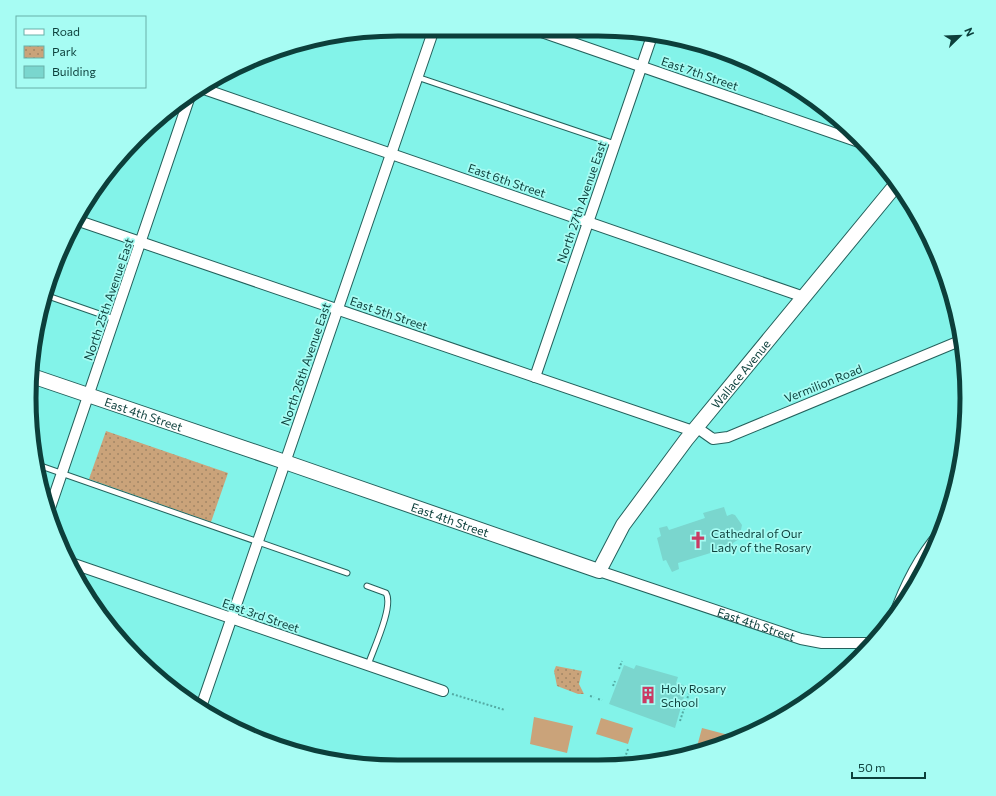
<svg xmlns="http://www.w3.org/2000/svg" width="996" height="796" font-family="Commissioner,sans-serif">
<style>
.grass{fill:#caa37a}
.park{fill:url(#park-dots)}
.building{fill:#7ad6ce}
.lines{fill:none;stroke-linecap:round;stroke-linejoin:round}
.service-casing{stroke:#24615c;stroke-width:7}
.minor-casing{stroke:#24615c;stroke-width:12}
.secondary-casing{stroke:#24615c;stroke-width:16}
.path{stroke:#53aaa3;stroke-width:2;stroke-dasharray:2 2;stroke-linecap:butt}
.service{stroke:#fff;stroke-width:5}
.minor{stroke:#fff;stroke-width:10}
.secondary{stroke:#fff;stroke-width:14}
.labels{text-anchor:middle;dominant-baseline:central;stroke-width:3.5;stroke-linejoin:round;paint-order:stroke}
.street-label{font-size:12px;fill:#0c3f3b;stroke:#a7fcf3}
.poi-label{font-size:12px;fill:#0c3f3b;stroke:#a7fcf3;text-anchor:start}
.rim{fill:none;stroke:#0c3f3b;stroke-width:5}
</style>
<defs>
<pattern id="park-dots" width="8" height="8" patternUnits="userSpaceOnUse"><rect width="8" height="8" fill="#caa37a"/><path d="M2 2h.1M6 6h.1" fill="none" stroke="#a28665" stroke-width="1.8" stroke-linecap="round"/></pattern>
</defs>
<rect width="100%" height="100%" fill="#83f3e9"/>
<!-- grass -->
<path class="grass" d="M534,717L573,726L567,753L530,744Z
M601,718L633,728L628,744L596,734Z
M702,728L736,737L695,754Z"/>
<!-- park -->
<path class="park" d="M106,431L228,473L211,522L89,479Z
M556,666L582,671L579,684L584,694H578L557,686L554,671Z"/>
<!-- building -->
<path class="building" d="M724,507L727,516L732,514L735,515L742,525L739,539L733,543V546L678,563L679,569L672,572L666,560L663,561L657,538L661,536L659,528L667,526L669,530L705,518L703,513Z
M624,665L634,669L636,665L678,677L676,683L687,686L675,728L609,704Z
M781,711L788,713L775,721L772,715Z"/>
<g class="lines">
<!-- service casing -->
<g class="service-casing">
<path id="service" d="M417,77L615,144
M45,295L114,319
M38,465L347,573
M367,586L386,593C394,606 373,650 368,665"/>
</g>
<!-- minor casing -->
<g class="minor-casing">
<g id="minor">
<path d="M533,29L859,142"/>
<path d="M201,88L804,297"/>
<path d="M76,220L693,431"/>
<path d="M535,377L652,36"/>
<path d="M696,427L713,439L728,437L962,340"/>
<path d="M49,511L190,96"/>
<path d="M71,563L443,691"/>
<path id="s1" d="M599,571L801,639L822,643H871"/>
<path d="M893,619C904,587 918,558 940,533"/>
<path d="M201,707L434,29"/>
</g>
</g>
<!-- secondary casing -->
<g class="secondary-casing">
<g id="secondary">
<path id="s2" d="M32,376L285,462L599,571L623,525L686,440L895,186"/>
</g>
</g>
<!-- path -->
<path class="path" d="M619,669L622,661
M613,686L615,681
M452,694L505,710
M590,696L594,697
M598,699L602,700
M680,721L691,687
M622,766L628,749"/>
<!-- service -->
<use href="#service" class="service"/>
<!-- minor -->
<use href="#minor" class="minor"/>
<!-- secondary -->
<use href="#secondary" class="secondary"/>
</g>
<!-- icons -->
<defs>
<g id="church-bare" transform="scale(1.38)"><path d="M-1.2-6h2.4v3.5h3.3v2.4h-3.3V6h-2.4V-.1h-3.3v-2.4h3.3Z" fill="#ca3b64" stroke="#a7fcf3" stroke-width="2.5" paint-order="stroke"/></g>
<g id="building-bare" transform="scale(1.38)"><path d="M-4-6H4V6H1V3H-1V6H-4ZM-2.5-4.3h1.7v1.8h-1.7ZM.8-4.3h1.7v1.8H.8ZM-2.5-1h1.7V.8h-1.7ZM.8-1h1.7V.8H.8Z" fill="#ca3b64" stroke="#a7fcf3" stroke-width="2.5" paint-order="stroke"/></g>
</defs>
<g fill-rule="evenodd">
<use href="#church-bare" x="698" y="540"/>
<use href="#building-bare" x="648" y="695"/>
</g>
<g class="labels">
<!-- street labels -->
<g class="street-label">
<text transform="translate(700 73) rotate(19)">East 7th Street</text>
<text transform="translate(507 180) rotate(19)">East 6th Street</text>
<text transform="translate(581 202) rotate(-71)">North 27th Avenue East</text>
<text transform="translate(108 299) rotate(-71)">North 25th Avenue East</text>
<text transform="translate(389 313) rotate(19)">East 5th Street</text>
<text transform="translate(305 364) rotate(-71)">North 26th Avenue East</text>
<text stroke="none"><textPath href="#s2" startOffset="843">Wallace Avenue</textPath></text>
<text transform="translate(823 383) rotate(-22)">Vermilion Road</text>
<text stroke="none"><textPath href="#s2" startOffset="118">East 4th Street</textPath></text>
<text stroke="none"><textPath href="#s2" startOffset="442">East 4th Street</textPath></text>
<text transform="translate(261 615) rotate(19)">East 3rd Street</text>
<text stroke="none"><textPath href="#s1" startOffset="166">East 4th Street</textPath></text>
</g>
<!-- poi labels -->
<g class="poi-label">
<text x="711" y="533">Cathedral of Our<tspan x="711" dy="14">Lady of the Rosary</tspan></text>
<text x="661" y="688">Holy Rosary<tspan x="661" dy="14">School</tspan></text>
</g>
</g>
<!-- crop -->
<path d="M0 0H996V796H0ZM398 36H598A362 362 0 0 1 960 398V398A362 362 0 0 1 598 760H398A362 362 0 0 1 36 398V398A362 362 0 0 1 398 36Z" fill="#a7fcf3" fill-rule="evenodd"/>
<path class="rim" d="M398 36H598A362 362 0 0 1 960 398V398A362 362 0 0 1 598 760H398A362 362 0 0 1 36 398V398A362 362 0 0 1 398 36Z"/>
<!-- legend -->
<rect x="16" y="16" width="130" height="72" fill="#a7fcf3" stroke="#69b0a9"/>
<rect x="24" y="29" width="20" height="6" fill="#ffffff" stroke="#69b0a9"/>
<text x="52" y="36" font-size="12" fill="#0c3f3b">Road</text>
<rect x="24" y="46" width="20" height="12" fill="url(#park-dots)" stroke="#69b0a9"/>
<text x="52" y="56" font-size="12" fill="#0c3f3b">Park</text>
<rect x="24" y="66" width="20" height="12" fill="#7ad6ce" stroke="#69b0a9"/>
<text x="52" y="76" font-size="12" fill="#0c3f3b">Building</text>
<!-- north arrow -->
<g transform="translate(960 36) rotate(67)" stroke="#a7fcf3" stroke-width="3" paint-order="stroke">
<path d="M0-3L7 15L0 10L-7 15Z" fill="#0c3f3b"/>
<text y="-6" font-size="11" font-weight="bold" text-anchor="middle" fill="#0c3f3b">N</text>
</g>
<!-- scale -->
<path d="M852 772v6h73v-6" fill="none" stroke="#0c3f3b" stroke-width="2"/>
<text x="858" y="772" font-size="12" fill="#0c3f3b" stroke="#a7fcf3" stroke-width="3" paint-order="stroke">50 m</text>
</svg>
